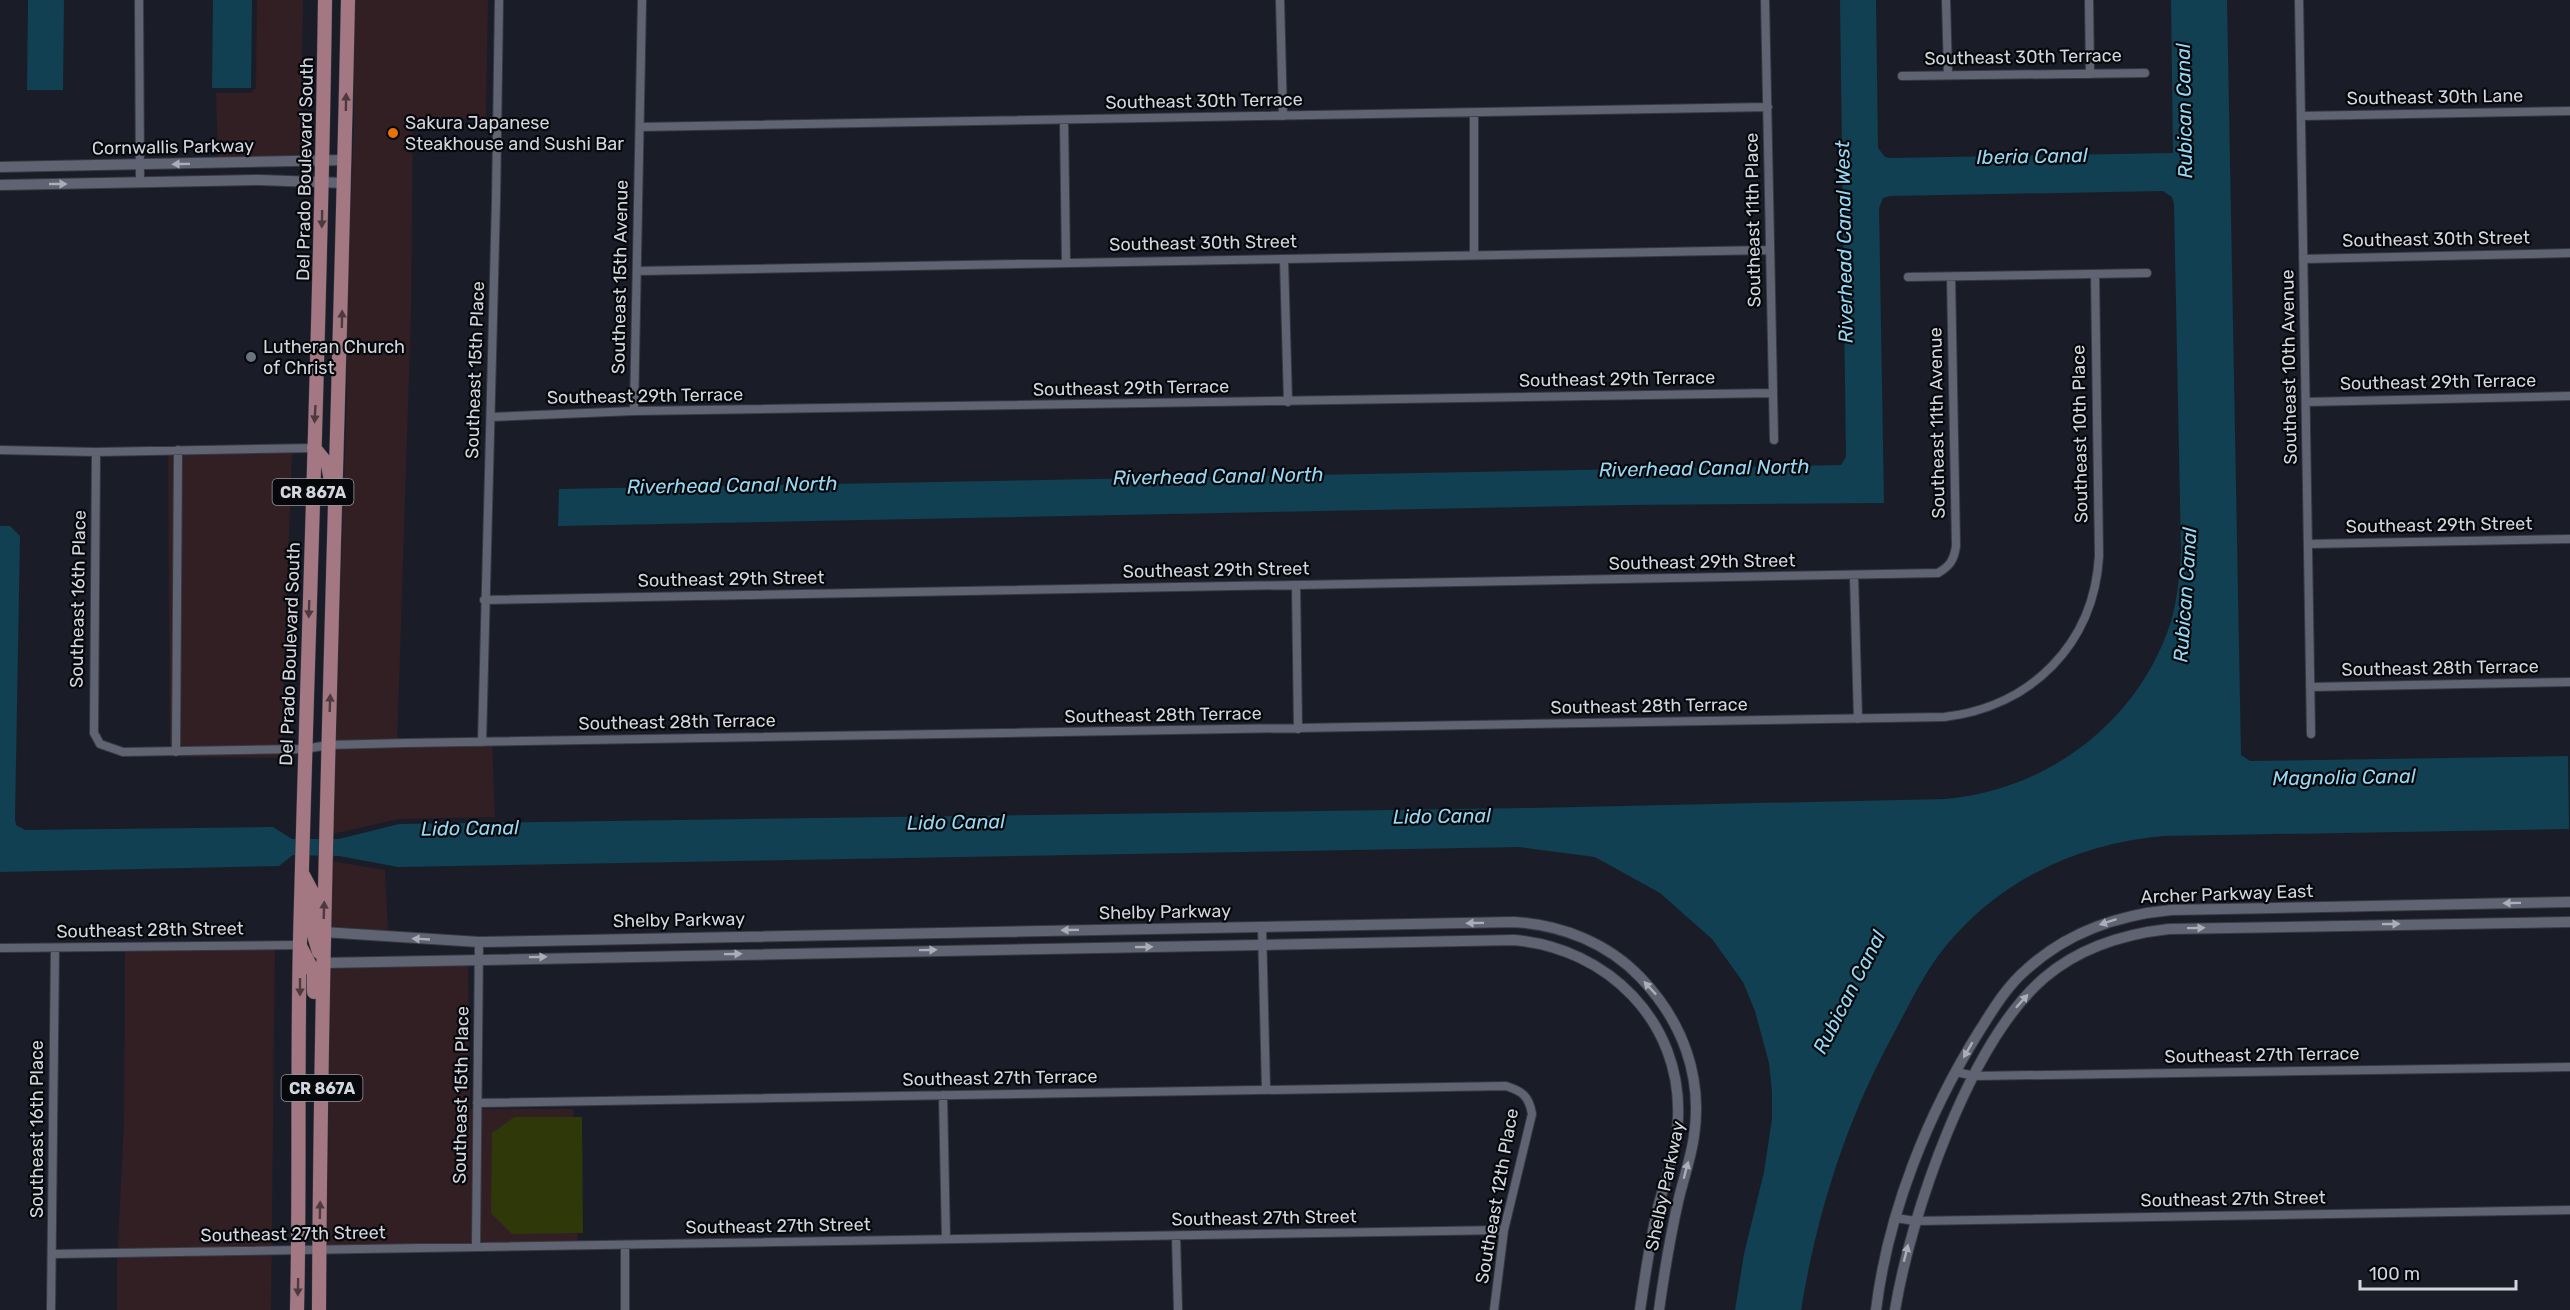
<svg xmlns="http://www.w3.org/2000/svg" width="2570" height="1310" font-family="Rubik,sans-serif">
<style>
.commercial{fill:#311f23}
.green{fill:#2e3809}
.water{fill:#104051}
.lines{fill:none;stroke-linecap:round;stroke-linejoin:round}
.minor-casing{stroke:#373942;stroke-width:10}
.tertiary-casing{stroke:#373942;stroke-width:12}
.primary-casing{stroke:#373942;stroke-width:15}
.minor{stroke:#606472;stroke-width:8}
.tertiary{stroke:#606472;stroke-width:10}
.primary{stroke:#a37882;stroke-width:14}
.oneway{fill:#4d3a41}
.oneway2{fill:#abaeb8}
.food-dot{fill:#e8710a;stroke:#06080c;stroke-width:2}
.worship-dot{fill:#6b7280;stroke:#06080c;stroke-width:2}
.labels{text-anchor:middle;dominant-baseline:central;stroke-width:4.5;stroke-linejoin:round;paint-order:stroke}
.shield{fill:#06080c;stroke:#96989f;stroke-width:1.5}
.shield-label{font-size:16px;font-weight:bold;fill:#d4d6de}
.street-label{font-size:18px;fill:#d4d6de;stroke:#06080c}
.poi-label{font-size:18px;fill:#d4d6de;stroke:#06080c;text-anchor:start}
.water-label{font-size:20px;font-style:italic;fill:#96d7f3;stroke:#06080c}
</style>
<rect width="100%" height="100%" fill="#1a1d28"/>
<!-- commercial -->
<path class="commercial" d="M257,0H303L301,155L218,157L216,93H251L256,88Z
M354,0H488L486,119H413L411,313L397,747L492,738L495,817L399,819L332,834L347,394V309L354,122Z
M168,447L292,449L281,758L170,757Z
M331,861L385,870L388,931L330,926Z
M275,944L271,1310H117V1262L124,1122L125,951Z
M468,965L470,1109H573L578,1249L327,1252L330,969Z"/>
<!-- green -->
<path class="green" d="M514,1117H582L583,1233L512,1234L491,1213L492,1133Z"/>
<!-- water -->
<path class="water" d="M28,0H64L63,90H27Z
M213,0H252L251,88H212Z
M1840,0H1876L1878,148L1885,157L1891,158L2173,153L2171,0H2227L2241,755L2250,761L2568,756L2569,829L2163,836C2074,844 1993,883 1938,956C1920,981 1907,1009 1893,1035C1846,1121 1817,1213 1801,1310H1735L1744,1254L1764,1172L1772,1119V1092L1769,1063L1755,1011L1743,982L1712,939L1660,893L1595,857L1519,847L398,867L339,856L293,855L279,866L0,872V526H10L20,536L15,819L16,825L25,830L273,827L292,839H339L399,824L1532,808L1945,799C2043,791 2132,727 2167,633C2177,607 2179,579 2181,552L2174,204L2172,197L2163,191L1890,196L1883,198L1879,208L1884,503L1626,505L558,526L559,489L1841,465L1846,457Z"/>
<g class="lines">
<!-- minor casing -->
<g class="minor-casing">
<path id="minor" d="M139,0L140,182
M1280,0L1283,116
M1765,0L1774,440
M1946,0L1948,74
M2089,0L2090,74
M2299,0L2311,734
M1902,76L2145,73
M1474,113V255
M2301,116L2570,111
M1064,120L1066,262
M640,127L1768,107
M1284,259L1288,402
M2303,259L2570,253
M637,271L1769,250
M1908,277L2147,273
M2306,402L2570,396
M634,411L642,0
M491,417L634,411L1772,393
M0,450L96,452L314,448
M96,452L94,733L100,744L123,752L305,749L328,745L406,743L1944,717C2031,707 2094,644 2099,556L2095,274
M2308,544L2570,539
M1854,575L1858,719
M1296,585L1298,729
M484,600L1938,573C1950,566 1954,560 1956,546L1951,277
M2310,687L2570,682
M482,742L496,201L499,0
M176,752L178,450
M1262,927L1266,1089
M0,948L300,945
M1956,1072L1975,1076L2570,1067
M943,1095L946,1239
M477,1103L1506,1086C1522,1091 1529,1096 1532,1114L1504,1230L1494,1310
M1896,1218L1915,1221L2570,1210
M1176,1236L1178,1310
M625,1245V1310
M476,1247L479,942
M53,1254L1504,1230
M51,1310L55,948"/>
</g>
<!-- tertiary casing -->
<g class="tertiary-casing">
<path id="tertiary" d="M0,167L346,160
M0,185L259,180L345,183
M323,932L479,942L1514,922C1562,925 1608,943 1641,978C1682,1021 1703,1076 1694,1136C1691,1158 1683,1180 1678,1202C1670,1238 1664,1274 1659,1310
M323,963L1514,940C1608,948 1682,1022 1678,1118C1677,1149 1666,1178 1658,1207C1650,1241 1645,1275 1640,1310
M1876,1310C1888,1212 1928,1113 1980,1030C1994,1008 2007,986 2027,969C2068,932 2117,915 2171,910L2570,902
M1895,1310C1911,1214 1969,1043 2044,978C2079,948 2123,934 2169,929L2570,922"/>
</g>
<!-- primary casing -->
<g class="primary-casing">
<path id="primary" d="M314,448L328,465L332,486
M303,875L312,892L313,932L319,952
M301,948L314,973V992
M297,1310C300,1187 297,1064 300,941C308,627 321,314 325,0
M319,1310C321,873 339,437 348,0"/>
</g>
<!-- minor -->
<use href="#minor" class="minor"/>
<!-- tertiary -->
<use href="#tertiary" class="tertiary"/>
<!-- primary -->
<use href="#primary" class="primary"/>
</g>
<!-- one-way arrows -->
<defs><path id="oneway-solid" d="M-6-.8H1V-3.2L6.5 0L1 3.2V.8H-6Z" transform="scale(1.5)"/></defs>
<g class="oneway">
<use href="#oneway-solid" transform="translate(346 102) rotate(-89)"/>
<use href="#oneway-solid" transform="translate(322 219) rotate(91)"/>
<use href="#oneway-solid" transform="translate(342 319) rotate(-89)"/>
<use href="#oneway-solid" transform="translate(315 414) rotate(93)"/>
<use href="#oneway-solid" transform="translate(309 609) rotate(92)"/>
<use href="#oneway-solid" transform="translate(330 703) rotate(-88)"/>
<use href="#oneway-solid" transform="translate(324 910) rotate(-88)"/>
<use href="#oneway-solid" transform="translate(300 987) rotate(90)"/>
<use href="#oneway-solid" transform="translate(320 1210) rotate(-89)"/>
<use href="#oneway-solid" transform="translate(298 1287) rotate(91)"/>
</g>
<g class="oneway2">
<use href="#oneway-solid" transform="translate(181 164) rotate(179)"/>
<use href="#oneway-solid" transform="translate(58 184)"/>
<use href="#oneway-solid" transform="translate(2512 903) rotate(179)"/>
<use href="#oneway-solid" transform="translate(2108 922) rotate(162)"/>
<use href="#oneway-solid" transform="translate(1475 923) rotate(179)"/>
<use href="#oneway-solid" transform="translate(2391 924) rotate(-1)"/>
<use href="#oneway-solid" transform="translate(2196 928) rotate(-1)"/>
<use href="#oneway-solid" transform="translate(1070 930) rotate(179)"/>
<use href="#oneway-solid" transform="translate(421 939) rotate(-177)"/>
<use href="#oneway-solid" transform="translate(1144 947) rotate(-1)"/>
<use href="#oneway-solid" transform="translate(928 950) rotate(-1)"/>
<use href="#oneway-solid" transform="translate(733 954) rotate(-1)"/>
<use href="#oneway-solid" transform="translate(538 957) rotate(-1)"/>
<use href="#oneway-solid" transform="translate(1650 988) rotate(-133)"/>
<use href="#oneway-solid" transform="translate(2022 1001) rotate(-48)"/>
<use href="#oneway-solid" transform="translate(1968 1050) rotate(120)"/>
<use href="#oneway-solid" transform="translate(1686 1170) rotate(-75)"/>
<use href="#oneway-solid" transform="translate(1906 1253) rotate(-76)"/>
</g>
<!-- markers -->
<circle class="food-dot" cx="393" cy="133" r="6"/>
<circle class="worship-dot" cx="251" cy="357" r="6"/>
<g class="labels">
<!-- shield labels -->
<g class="shield">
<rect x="272.5" y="479" width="81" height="26" rx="4.5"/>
<rect x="281.5" y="1075" width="81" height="26" rx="4.5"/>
</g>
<g class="shield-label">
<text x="313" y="492">CR 867A</text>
<text x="322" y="1088">CR 867A</text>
</g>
<!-- street labels -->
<g class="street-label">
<text transform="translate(2023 57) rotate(-1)">Southeast 30th Terrace</text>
<text transform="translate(2435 97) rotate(-1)">Southeast 30th Lane</text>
<text transform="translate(1204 101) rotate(-1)">Southeast 30th Terrace</text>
<text transform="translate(173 147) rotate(-1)">Cornwallis Parkway</text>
<text transform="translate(305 169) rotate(-89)">Del Prado Boulevard South</text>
<text transform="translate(1753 220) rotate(-91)">Southeast 11th Place</text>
<text transform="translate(2436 239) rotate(-1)">Southeast 30th Street</text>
<text transform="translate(1203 243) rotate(-1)">Southeast 30th Street</text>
<text transform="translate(620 277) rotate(-89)">Southeast 15th Avenue</text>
<text transform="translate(2289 367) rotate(-91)">Southeast 10th Avenue</text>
<text transform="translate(475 370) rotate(-88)">Southeast 15th Place</text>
<text transform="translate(1617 379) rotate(-1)">Southeast 29th Terrace</text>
<text transform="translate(2438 382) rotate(-1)">Southeast 29th Terrace</text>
<text transform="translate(1131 388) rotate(-1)">Southeast 29th Terrace</text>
<text transform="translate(645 396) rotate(-1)">Southeast 29th Terrace</text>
<text transform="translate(1937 423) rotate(-91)">Southeast 11th Avenue</text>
<text transform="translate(2080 434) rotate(-91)">Southeast 10th Place</text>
<text transform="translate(2439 525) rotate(-1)">Southeast 29th Street</text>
<text transform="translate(1702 562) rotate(-1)">Southeast 29th Street</text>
<text transform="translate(1216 570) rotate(-1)">Southeast 29th Street</text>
<text transform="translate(731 579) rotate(-1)">Southeast 29th Street</text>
<text transform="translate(78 599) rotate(-89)">Southeast 16th Place</text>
<text transform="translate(290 654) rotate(-88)">Del Prado Boulevard South</text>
<text transform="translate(2440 668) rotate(-1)">Southeast 28th Terrace</text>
<text transform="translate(1649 706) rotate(-1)">Southeast 28th Terrace</text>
<text transform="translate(1163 715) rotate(-1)">Southeast 28th Terrace</text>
<text transform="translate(677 722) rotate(-1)">Southeast 28th Terrace</text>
<text transform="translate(2227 894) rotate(-2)">Archer Parkway East</text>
<text transform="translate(1165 912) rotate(-1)">Shelby Parkway</text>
<text transform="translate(679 920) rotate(-1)">Shelby Parkway</text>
<text transform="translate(150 930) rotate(-1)">Southeast 28th Street</text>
<text transform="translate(2262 1055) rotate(-1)">Southeast 27th Terrace</text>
<text transform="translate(1000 1078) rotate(-1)">Southeast 27th Terrace</text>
<text transform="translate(461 1095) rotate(-89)">Southeast 15th Place</text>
<text transform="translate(37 1129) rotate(-90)">Southeast 16th Place</text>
<text transform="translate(1665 1186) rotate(-78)">Shelby Parkway</text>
<text transform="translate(1497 1196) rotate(-80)">Southeast 12th Place</text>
<text transform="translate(2233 1199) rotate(-1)">Southeast 27th Street</text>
<text transform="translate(1264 1218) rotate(-1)">Southeast 27th Street</text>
<text transform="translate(778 1226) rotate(-1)">Southeast 27th Street</text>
<text transform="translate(293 1234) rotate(-1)">Southeast 27th Street</text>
</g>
<!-- poi labels -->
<g class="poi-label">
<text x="405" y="123">Sakura Japanese<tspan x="405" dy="21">Steakhouse and Sushi Bar</tspan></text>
<text x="263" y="347">Lutheran Church<tspan x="263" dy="21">of Christ</tspan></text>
</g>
<!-- water labels -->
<g class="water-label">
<text transform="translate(2184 111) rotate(-91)">Rubican Canal</text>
<text transform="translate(2032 156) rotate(-1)">Iberia Canal</text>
<text transform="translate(1844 242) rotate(-91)">Riverhead Canal West</text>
<text transform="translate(1704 468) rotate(-1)">Riverhead Canal North</text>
<text transform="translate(1218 476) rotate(-1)">Riverhead Canal North</text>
<text transform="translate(732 485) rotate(-1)">Riverhead Canal North</text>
<text transform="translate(2185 595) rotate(-86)">Rubican Canal</text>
<text transform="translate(2344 777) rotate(-1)">Magnolia Canal</text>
<text transform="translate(1442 816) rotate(-1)">Lido Canal</text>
<text transform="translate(956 822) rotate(-1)">Lido Canal</text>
<text transform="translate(470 828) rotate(-1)">Lido Canal</text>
<text transform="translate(1849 992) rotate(-63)">Rubican Canal</text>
</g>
</g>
<!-- scale -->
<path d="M2360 1280v9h156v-9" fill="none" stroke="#d4d6de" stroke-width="3"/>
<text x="2369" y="1280" font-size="18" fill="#d4d6de" stroke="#06080c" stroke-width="4.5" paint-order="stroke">100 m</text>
</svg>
